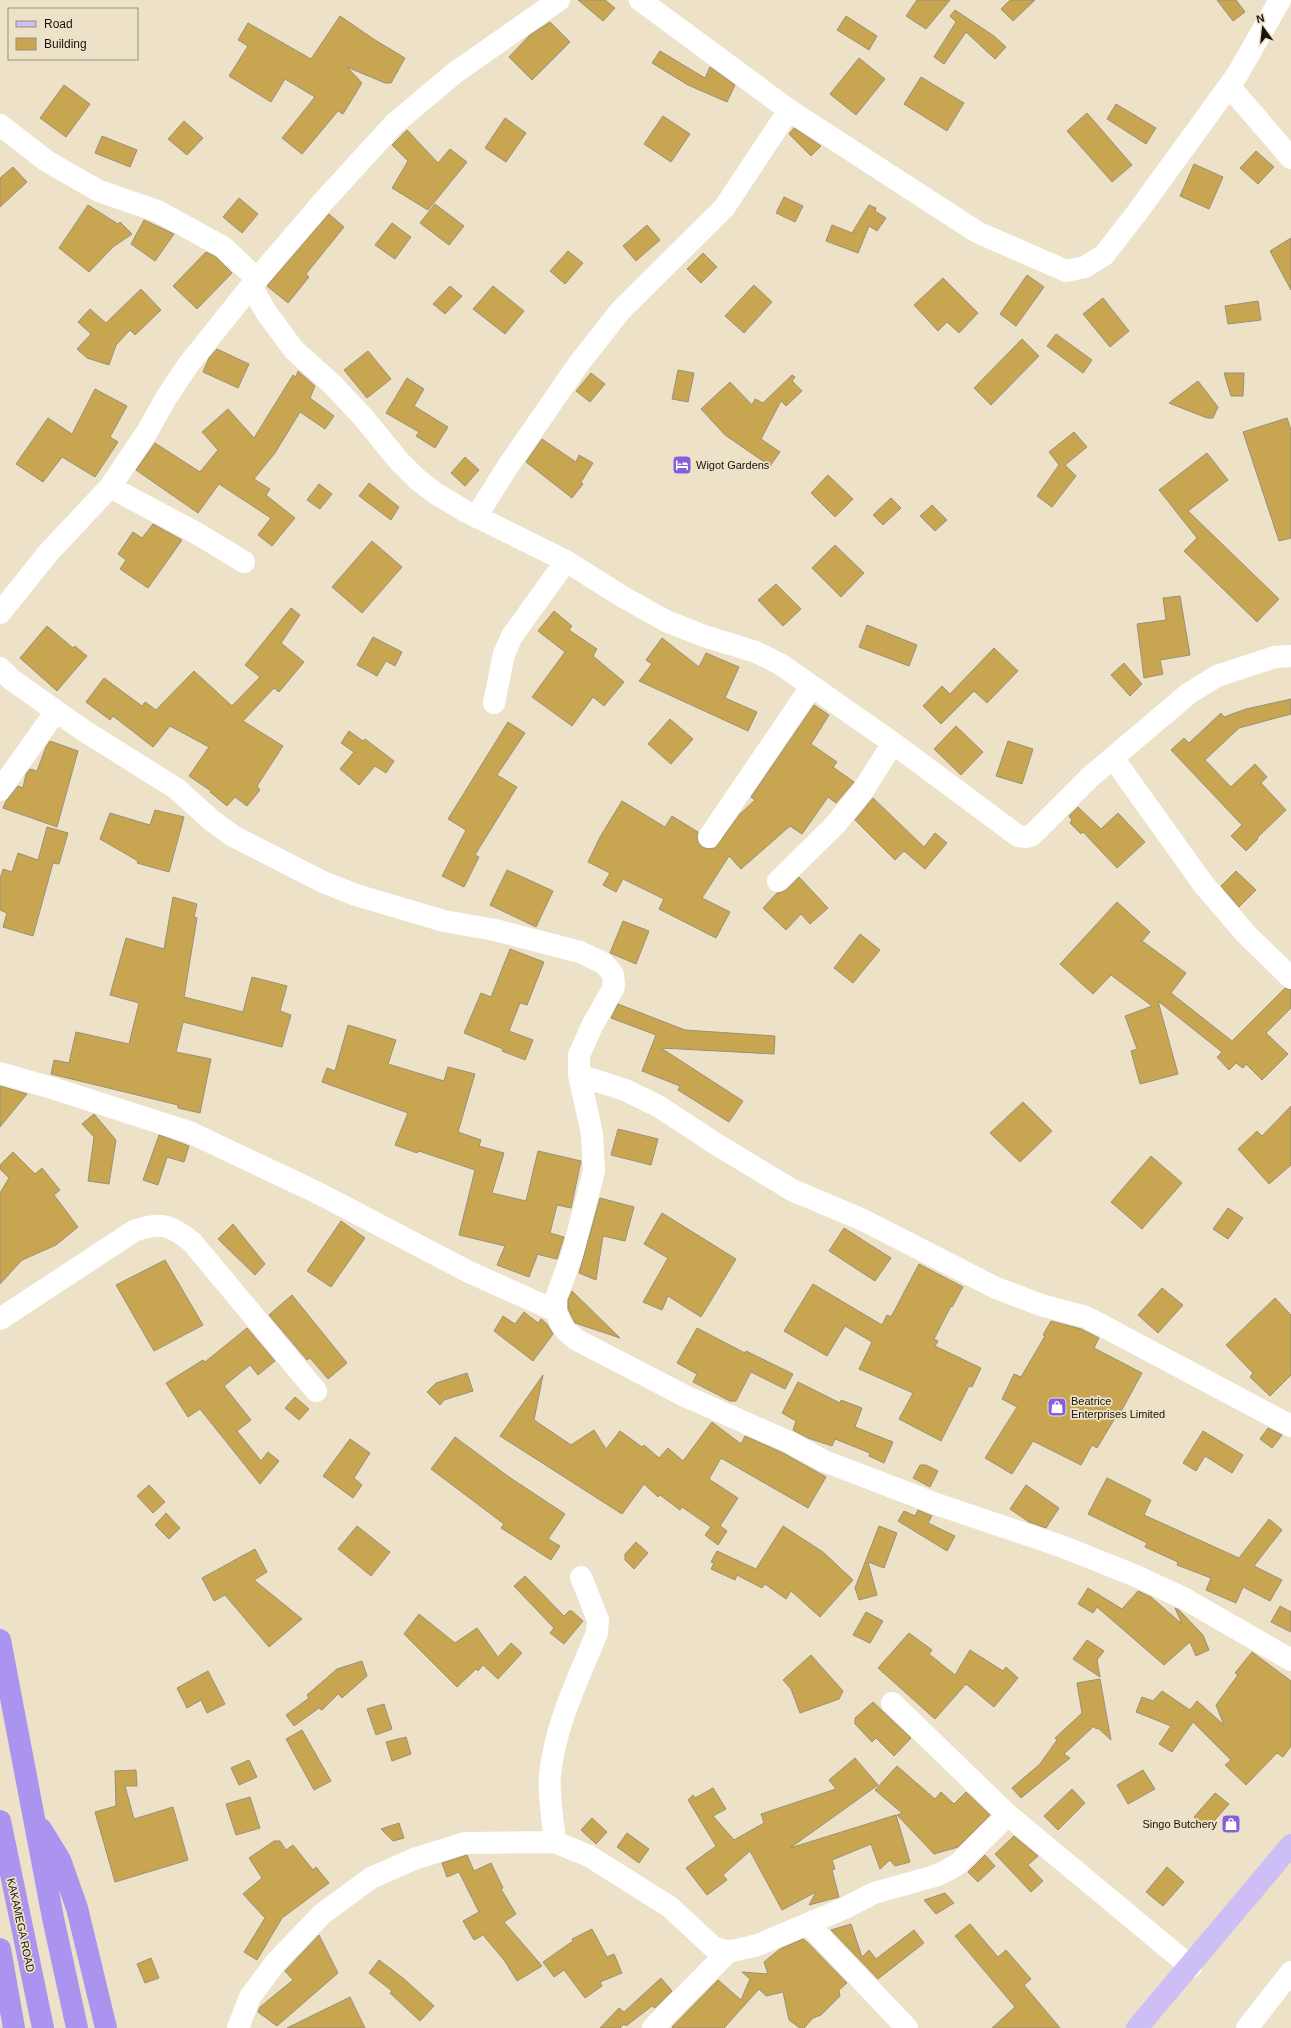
<svg xmlns="http://www.w3.org/2000/svg" width="1291" height="2028" font-family="Helvetica,sans-serif">
<style>
.building{fill:#c8a550;stroke:#9b9078}
.lines{fill:none;stroke-linecap:round;stroke-linejoin:round}
.minor{stroke:#fff;stroke-width:22}
.major{stroke:#cdbff5;stroke-width:22}
.highway{stroke:#ab94ef;stroke-width:22}
.labels{text-anchor:middle;dominant-baseline:central;stroke-width:3.5;stroke-linejoin:round;paint-order:stroke}
.poi-label{font-size:11px;fill:#18140b;stroke:#ede2c8;text-anchor:start}
.street-label{font-size:11px;fill:#18140b;stroke:#ede2c8}
</style>
<rect width="100%" height="100%" fill="#ede2c8"/>
<!-- building -->
<path class="building" d="M578,0H605L615,8L603,21Z
M917,0H950L926,29L906,16Z
M1010,0H1035L1013,21L1001,9Z
M1217,0H1236L1245,12L1233,21Z
M955,10L994,36L1006,47L995,59L966,32L944,64L934,57L956,22L950,16Z
M340,16L375,40L405,58L391,83H385L347,67L362,83L343,114L338,111L302,154L282,138L315,97L285,79L271,102L229,76L248,46L238,40L248,23L311,59Z
M846,16L877,36L869,50L837,30Z
M550,22L570,42L532,80L509,57L530,35Z
M660,51L705,78L710,67L735,85L727,102L688,85L652,63Z
M859,58L885,79L856,115L830,94Z
M921,77L964,103L947,131L904,104Z
M64,85L90,104L66,137L40,118Z
M1116,104L1156,128L1146,144L1107,119Z
M1087,113L1132,165L1112,182L1067,131Z
M663,116L690,134L671,162L644,144Z
M505,118L526,133L506,162L485,148Z
M184,121L203,138L187,155L168,139Z
M794,128L821,146L811,156L789,134Z
M407,130L438,163L450,149L467,162L428,210L392,188L408,161L392,145Z
M102,136L137,150L130,167L95,153Z
M1256,151L1274,167L1258,184L1240,168Z
M1194,164L1223,177L1209,209L1180,196Z
M13,167L27,182L0,207V178Z
M784,197L803,206L795,222L776,213Z
M239,198L258,214L242,233L223,217Z
M435,204L464,226L449,245L420,223Z
M88,205L118,224L120,222L132,234L113,247L89,272L59,248Z
M869,205L876,208L875,211L886,218L877,231L869,226L858,253L826,241L832,225L852,233Z
M329,214L344,227L306,274L309,277L288,303L267,286Z
M144,220L174,234L155,261L131,244Z
M392,223L411,237L395,259L375,245Z
M647,225L660,240L636,261L623,246Z
M1291,238V290L1270,251Z
M568,251L583,263L565,284L550,271Z
M206,252L216,257L232,273L197,309L173,286Z
M703,253L717,267L701,283L687,269Z
M1027,275L1044,287L1016,326L1000,314Z
M943,278L978,313L959,333L947,322L938,331L914,305Z
M754,285L772,302L744,333L725,316Z
M450,286L462,296L445,314L433,304Z
M493,286L524,311L505,334L473,309Z
M141,289L161,310L135,335L130,330L116,345L109,365L87,358L77,349L91,334L78,322L90,309L106,323Z
M1103,298L1129,331L1110,347L1083,314Z
M1258,301L1261,320L1228,324L1225,306Z
M1056,334L1092,360L1083,373L1047,346Z
M1022,339L1039,356L991,405L974,388Z
M217,349L249,364L238,388L203,372L209,358Z
M368,351L391,379L367,398L344,370Z
M678,370L694,373L688,402L672,399Z
M298,371L315,386L310,398L334,416L325,429L300,412L275,453L254,479L270,489L266,495L295,518L272,546L258,535L271,518L219,484L198,513L136,470L155,443L200,472L218,450L202,432L228,409L254,438L293,375L296,377Z
M591,373L605,384L590,402L576,391Z
M1224,373H1244L1243,396H1231Z
M792,375L795,377L792,381L802,391L786,406L781,401L761,439L780,452L770,466L725,435L701,409L730,382L752,405L755,399L763,403Z
M407,378L424,389L414,406L448,427L435,448L416,436L419,432L386,413Z
M1198,381L1218,407L1213,418H1207L1169,403Z
M95,389L127,406L110,437L118,442L95,477L62,457L43,482L16,464L48,418L72,434Z
M1287,418L1291,430V538L1279,541L1243,432Z
M1074,432L1087,447L1065,465L1076,476L1052,507L1037,496L1059,465L1049,452Z
M542,439L576,462L579,455L593,463L581,482L583,484L572,498L526,462Z
M1207,453L1228,480L1188,511L1279,599L1257,622L1184,551L1197,538L1159,490Z
M465,457L479,470L465,486L451,473Z
M828,475L853,499L835,517L811,493Z
M369,483L399,507L391,520L359,496Z
M319,484L332,494L320,509L307,500Z
M891,498L901,508L883,525L873,515Z
M932,505L947,520L935,531L920,516Z
M153,524L182,540L148,588L120,569L126,560L118,554L133,532L142,538Z
M372,541L402,567L362,613L332,587Z
M835,545L864,573L841,597L812,568Z
M776,584L801,609L783,626L758,600Z
M1180,596L1190,655L1160,660L1163,674L1144,678L1137,624L1166,620L1163,598Z
M291,608L300,615L281,643L304,662L279,692L274,688L243,721L283,746L257,786L260,790L247,806L235,797L227,806L210,792L211,791L189,776L209,747L170,726L153,747L113,716L110,720L86,702L104,678L142,706L145,702L156,710L194,671L232,706L260,677L245,665Z
M554,611L572,626L569,630L597,649L593,656L624,682L604,706L593,697L572,726L532,697L565,652L538,631Z
M867,625L917,645L909,666L859,647Z
M47,626L73,648L75,646L87,656L57,691L20,658Z
M373,637L402,652L395,666L386,661L377,676L357,665Z
M662,638L699,667L706,653L739,667L725,698L757,712L748,731L639,681L652,664L646,660Z
M994,648L1018,671L987,703L974,691L941,724L923,706L942,686L950,694Z
M1124,663L1142,684L1130,696L1111,675Z
M1291,699V714L1239,728L1205,760L1231,787L1255,764L1267,777L1261,783L1286,810L1257,838L1258,839L1246,851L1231,836L1242,825L1171,750L1184,738L1189,743L1221,713L1224,717L1246,709Z
M814,705L829,715L811,744L837,762L833,767L854,782L836,803L828,797L802,834L790,826L741,869L729,856L702,898L730,912L716,938L659,909L664,899L623,879L616,892L603,885L610,873L588,862L600,837L622,801L665,827L672,816L698,832V842L702,847L708,849L715,848L740,814L755,800L751,797Z
M670,719L693,739L671,764L648,744Z
M508,722L525,733L497,775L517,787L475,855L479,857L464,887L442,876L466,830L448,819Z
M956,726L983,752L961,775L934,749Z
M349,731L363,741L365,739L394,761L386,773L375,766L359,785L340,769L354,752L341,743Z
M50,741L78,751L57,827L3,808L6,801L18,786L23,788L26,774L30,769L37,771L46,747Z
M1008,741L1033,749L1022,784L996,776Z
M873,798L924,847L935,833L947,843L925,869L904,851L895,860L855,820Z
M1078,807L1101,829L1118,813L1145,842L1117,868L1083,832L1081,834L1070,823L1072,820L1069,816Z
M155,810L184,817L169,872L137,863L138,861L100,839L110,813L150,825Z
M47,827L68,833L59,864L53,863L33,936L3,927L7,913L0,910V879L3,869L12,872L18,853L38,860Z
M507,870L553,891L536,927L490,905Z
M1236,871L1256,890L1239,907L1221,886Z
M799,877L828,908L810,924L801,914L786,930L763,908L777,893L786,890Z
M173,897L197,904L194,917L197,918L184,997L243,1012L252,977L287,986L280,1011L291,1015L282,1047L183,1022L176,1052L211,1059L200,1113L178,1108V1105L51,1074L54,1060L69,1063L76,1032L129,1044L139,1003L110,995L126,938L164,949Z
M1117,902L1150,932L1142,941L1186,973L1171,993L1232,1041L1285,988L1291,990V1008L1266,1033L1288,1054L1262,1080L1246,1064L1243,1068L1236,1063L1229,1070L1217,1057L1222,1052L1158,1001L1178,1074L1140,1084L1131,1051L1137,1049L1125,1016L1152,1006L1111,975L1093,994L1060,964Z
M623,921L649,931L636,964L610,953Z
M860,934L880,950L853,983L834,968Z
M510,949L544,962L527,1005L520,1003L509,1031L533,1040L525,1060L502,1051L503,1049L464,1033L481,993L491,997Z
M618,1004L685,1030L775,1036L774,1054L661,1048L743,1101L729,1122L678,1090L680,1086L642,1071L656,1035L611,1018Z
M348,1025L396,1040L388,1064L444,1081L448,1067L475,1074L458,1132L481,1140L479,1146L504,1153L492,1193L526,1201L538,1151L581,1161L571,1208L557,1205L550,1233L564,1237L557,1259L536,1254L537,1256L529,1277L497,1265L505,1246L459,1235L475,1170L419,1151L417,1153L395,1145L408,1113L322,1082L327,1068L335,1071Z
M0,1086L27,1094L0,1127Z
M1023,1102L1052,1131L1020,1162L990,1133Z
M1291,1106V1165L1269,1184L1238,1149L1257,1131L1262,1136Z
M94,1114L116,1140L109,1184L88,1181L94,1137L82,1124Z
M618,1129L658,1139L651,1165L611,1155Z
M159,1135L189,1146L184,1162L167,1157L158,1185L143,1180Z
M13,1152L35,1174L42,1168L60,1190L54,1195L78,1227L56,1245L22,1260L0,1284V1193L9,1178L0,1169V1165Z
M1151,1156L1182,1183L1142,1229L1111,1202Z
M600,1198L634,1207L625,1241L603,1236L596,1280L579,1273Z
M1228,1208L1243,1218L1228,1239L1213,1229Z
M662,1213L736,1259L701,1317L668,1296L662,1310L643,1302L668,1258L644,1244Z
M341,1221L365,1238L331,1287L307,1271Z
M233,1224L265,1264L255,1275L218,1239Z
M844,1228L891,1258L875,1281L829,1251Z
M165,1260L203,1325L154,1351L116,1285Z
M919,1264L963,1287L952,1307L951,1306L934,1339L938,1341L935,1346L981,1368L972,1387L969,1386L941,1441L899,1419L913,1393L859,1369L872,1342L845,1326L827,1356L784,1331L813,1284L882,1325L887,1315L891,1317Z
M1162,1288L1183,1305L1158,1333L1138,1315Z
M572,1291L620,1338L575,1323L568,1309V1300Z
M292,1295L347,1363L328,1379L310,1358L307,1360L269,1315Z
M1275,1298L1291,1315V1375L1270,1396L1250,1377L1253,1373L1226,1345Z
M524,1312L538,1323L541,1319L547,1324L553,1334L533,1361L494,1331L503,1316L515,1324Z
M1051,1321L1081,1329L1099,1338L1094,1348L1142,1373L1117,1419L1115,1418L1097,1448L1092,1445L1081,1465L1033,1441L1012,1474L985,1458L1017,1407L1002,1399L1014,1374L1021,1377L1045,1336L1043,1335Z
M247,1328L275,1361L258,1375L250,1365L224,1386L251,1420L237,1431L261,1461L268,1452L279,1461L260,1484L200,1409L188,1417L166,1383L203,1360L205,1362Z
M697,1328L745,1353L746,1351L793,1374L785,1389L751,1372L736,1401H730L693,1382L697,1374L677,1363Z
M467,1373L473,1391L444,1400L440,1405L427,1392L436,1383Z
M543,1375L534,1420L571,1445L594,1430L606,1449L620,1431L642,1447L644,1445L659,1458L668,1448L683,1461L712,1422L741,1444L745,1436L783,1453L826,1477L808,1508L721,1458L709,1479L738,1498L720,1526L727,1531L718,1545L705,1535L711,1527L682,1507L680,1510L660,1495L658,1497L644,1484L622,1514L500,1436Z
M798,1382L840,1403L841,1400L862,1408L855,1427L893,1442L884,1463L869,1456L870,1453L835,1439L832,1446L808,1438L793,1430L796,1421L782,1413Z
M295,1397L309,1409L299,1420L285,1408Z
M1268,1428L1282,1435L1272,1448L1260,1439Z
M1203,1431L1243,1455L1232,1473L1205,1456L1196,1471L1183,1463Z
M455,1437L509,1477L565,1514L548,1539L560,1546L551,1560L501,1528L504,1524L431,1469Z
M350,1439L370,1453L354,1478L362,1485L353,1498L323,1476Z
M920,1465H926L938,1471L930,1487L913,1478Z
M1107,1478L1151,1500L1144,1515L1239,1558L1269,1519L1282,1530L1254,1566L1282,1580L1270,1601L1243,1587L1236,1603L1206,1590L1211,1578L1177,1565L1178,1562L1145,1547L1147,1543L1088,1514Z
M149,1485L165,1502L153,1513L137,1496Z
M1026,1485L1059,1508L1046,1528L1029,1522L1010,1509Z
M918,1510L932,1516L928,1523L955,1536L947,1551L898,1521L904,1511L915,1516Z
M166,1513L180,1528L169,1539L155,1525Z
M357,1526L390,1552L371,1576L338,1549Z
M783,1526L823,1552L853,1580L820,1617L791,1591L786,1599L765,1584L762,1588L737,1575L735,1580L711,1569L714,1563L711,1562L717,1551L756,1569Z
M879,1526L897,1533L884,1568L868,1562L877,1595L859,1600L855,1588Z
M636,1542L648,1553L634,1569L625,1560V1554Z
M255,1549L267,1572L254,1580L302,1619L269,1647L225,1595L214,1601L202,1578Z
M525,1576L564,1616L569,1611H572L583,1621L564,1644L550,1633L554,1628L514,1586Z
M1088,1588L1122,1609L1138,1591L1151,1597L1182,1624L1175,1608L1179,1610L1203,1635L1209,1650L1196,1656L1190,1642L1164,1665L1097,1607L1093,1613L1078,1604Z
M1280,1606L1291,1612V1632L1271,1622Z
M866,1612L883,1621L870,1643L853,1635Z
M419,1614L455,1643L477,1628L498,1657L511,1643L522,1653L498,1679L483,1665L478,1671L476,1669L457,1687L404,1634Z
M909,1633L932,1650L929,1654L955,1675L970,1650L1003,1671L1006,1667L1018,1678L994,1707L966,1684L935,1719L878,1668Z
M1087,1640L1104,1651L1097,1660L1100,1677L1073,1659Z
M1252,1652L1291,1681V1746L1283,1757L1277,1753L1246,1785L1225,1765L1231,1760L1193,1722L1172,1752L1159,1744L1171,1726L1136,1712L1142,1697L1153,1701L1162,1691L1190,1710L1197,1701L1224,1725L1216,1705L1238,1675L1235,1673Z
M811,1655L843,1691L839,1699L800,1713L791,1689L783,1680Z
M362,1661L367,1676L342,1698L338,1694L322,1710L319,1708L294,1726L286,1715L309,1698L307,1695L337,1669Z
M208,1671L225,1704L207,1713L201,1700L187,1708L177,1688Z
M1100,1679L1111,1740L1098,1728L1096,1729L1094,1726L1064,1754L1070,1758L1021,1798L1012,1788L1040,1764L1057,1740L1055,1738L1082,1713L1077,1683Z
M873,1702L911,1738L894,1756L876,1738L872,1742L855,1724V1718Z
M384,1704L392,1729L376,1735L367,1709Z
M302,1730L331,1781L314,1790L286,1739Z
M406,1737L411,1754L392,1761L386,1742Z
M855,1758L878,1785L790,1848L896,1815L910,1862L895,1866L890,1860L880,1869L871,1844L832,1860L835,1869L832,1870L839,1897L809,1905L816,1892L782,1910L750,1851L723,1875L727,1880L707,1895L686,1868L716,1846L688,1800L693,1795L695,1798L713,1788L726,1809L713,1816L734,1840L764,1823L761,1814L836,1789L829,1780Z
M249,1760L257,1777L239,1785L231,1768Z
M897,1766L935,1799L941,1792L954,1804L966,1792L990,1815L958,1847L934,1854L897,1815L902,1813L875,1790Z
M136,1770L137,1786H125L134,1819L173,1807L188,1860L115,1882L95,1812L116,1806L115,1771Z
M1143,1770L1155,1789L1128,1804L1117,1785Z
M1072,1789L1085,1803L1058,1830L1044,1816Z
M1215,1793L1229,1804L1207,1829L1194,1817Z
M250,1797L260,1828L236,1835L226,1804Z
M592,1818L607,1832L596,1844L581,1830Z
M399,1823L404,1838L393,1841L381,1829Z
M627,1833L649,1849L639,1863L617,1847Z
M1014,1836L1038,1856L1028,1865L1043,1881L1031,1892L995,1854Z
M274,1841H280L286,1850L293,1845L313,1870L316,1867L329,1883L282,1918L257,1960L244,1952L265,1918L243,1894L262,1878L249,1858Z
M467,1855L474,1871L491,1863L503,1888L501,1889L516,1914L504,1922L542,1966L517,1981L504,1960L483,1935L474,1940L463,1921L479,1912L459,1872L447,1877L442,1863Z
M985,1855L995,1866L978,1882L968,1872Z
M1167,1867L1184,1882L1163,1906L1146,1892Z
M945,1893L954,1903L936,1914L924,1900Z
M851,1924L862,1957L869,1950L876,1959L914,1930L924,1943L878,1979L831,1930Z
M970,1924L998,1957L1006,1950L1031,1979L1024,1985L1060,2028H992L1015,2007L955,1936Z
M592,1929L607,1957L614,1954L622,1973L600,1982L602,1986L585,1998L564,1970L554,1977L543,1962L573,1941L572,1939Z
M319,1935L338,1973L277,2026L258,2012L260,2007L293,1980L285,1971Z
M803,1939L807,1942L847,1983L839,1990L840,1996L821,2015L813,2018L804,2028H800L789,2020L783,1992L766,1996L759,1989L724,2028H673L672,2027L718,1980L741,2000L750,1979L742,1972L768,1974L764,1962L780,1949Z
M151,1958L159,1978L145,1983L137,1964Z
M379,1960L403,1978L434,2006L420,2021L390,1993L392,1991L369,1973Z
M661,1978L672,1991L655,2008L652,2006L626,2026L624,2024L620,2028H600L619,2008L624,2012Z
M350,1997L365,2028H287Z"/>
<g class="lines">
<!-- minor -->
<path class="minor" d="M640,0L789,110L977,232L1066,271L1085,267L1104,255L1136,214L1237,75L1280,0
M1229,86L1291,158
M0,125L48,162L99,191L157,211L223,247L257,279
M251,286L266,312L294,350L332,384L363,417L399,461L417,479L435,493L465,511L566,561L623,597L666,621L704,636L756,652L780,664L893,743L1018,836L1027,837L1032,835L1090,777L1188,694L1217,676L1275,657L1291,656
M110,487L198,534L244,562
M476,517L508,466L580,362L621,310L724,208L789,110
M0,613L49,552L110,487L147,432L166,398L188,365L251,286L322,203L395,123L456,72L559,0
M0,668L12,680L83,730L177,789L211,820L233,836L323,882L356,895L444,921L495,930L580,952L603,963L608,968L613,975L614,987L592,1026L579,1055V1075L592,1134L594,1171L572,1255L556,1298V1311L560,1322L566,1331L577,1340L685,1396L789,1442L824,1461L939,1505L1061,1546L1136,1576L1185,1599L1291,1660
M494,703L504,654L512,636L566,561
M1113,758L1204,885L1246,934L1291,978
M0,790L56,711
M709,837L811,687
M778,881L835,825L864,789L893,743
M0,1073L52,1088L189,1132L318,1193L469,1272L556,1311
M579,1075L625,1090L658,1106L716,1144L792,1190L863,1220L996,1288L1041,1305L1086,1317L1291,1426
M0,1319L134,1231C160,1221 171,1225 192,1242L316,1391
M892,1703L1008,1815
M555,1842C553,1820 548,1796 550,1775C555,1725 578,1679 597,1633L598,1620L581,1577
M808,1924L907,2028
M238,2028L250,1997L276,1962L322,1914L371,1878L414,1859L465,1843L555,1842L589,1856L670,1907L713,1947L728,1952L758,1945L845,1908L874,1893L935,1876L948,1870L958,1864L1008,1815L1191,1967
M653,2028L728,1952
M1247,2028L1291,1972"/>
<!-- major -->
<path class="major" d="M1137,2028L1291,1845"/>
<!-- highway -->
<path class="highway" d="M0,1640L53,1918L77,2028
M0,1821L43,2028
M41,1829L60,1860L77,1908L106,2028
M0,1949L14,2028"/>
</g>
<!-- icons -->
<defs>
<g id="hotel-square" transform="scale(1)"><rect x="-9" y="-9" width="18" height="18" rx="4" fill="#8660da" stroke="#ede2c8"/><path d="M-6-4.5h1.5V1H6V5H4.5V3h-9V5H-6ZM-4 0a1.8 1.8 0 1 1 3.6 0ZM.5 0V-2.5h3Q6-2.5 6 0Z" fill="#fff"/></g>
<g id="shop-square" transform="scale(1)"><rect x="-9" y="-9" width="18" height="18" rx="4" fill="#8660da" stroke="#ede2c8"/><path d="M-5-2.5h2.3a2.7 3.5 0 0 1 5.4 0H5L5.5 6h-11ZM-1.5-2.5h3a1.5 2.3 0 0 0-3 0Z" fill="#fff"/></g>
</defs>
<g fill-rule="evenodd">
<use href="#hotel-square" x="682" y="465"/>
<use href="#shop-square" x="1057" y="1407"/>
<use href="#shop-square" x="1231" y="1824"/>
</g>
<g class="labels">
<!-- poi labels -->
<g class="poi-label">
<text x="696" y="465">Wigot Gardens</text>
<text x="1071" y="1401">Beatrice<tspan x="1071" dy="13">Enterprises Limited</tspan></text>
<text x="1217" y="1824" text-anchor="end">Singo Butchery</text>
</g>
<!-- street labels -->
<g class="street-label">
<text transform="translate(21 1925) rotate(78)">KAKAMEGA ROAD</text>
</g>
</g>
<!-- legend -->
<rect x="8" y="8" width="130" height="52" fill="#ede2c8" stroke="#98907c"/>
<rect x="16" y="21" width="20" height="6" fill="#cdbff5" stroke="#98907c"/>
<text x="44" y="28" font-size="12" fill="#18140b">Road</text>
<rect x="16" y="38" width="20" height="12" fill="#c8a550" stroke="#98907c"/>
<text x="44" y="48" font-size="12" fill="#18140b">Building</text>
<!-- north arrow -->
<g transform="translate(1263 28) rotate(345)" stroke="#ede2c8" stroke-width="3" paint-order="stroke">
<path d="M0-3L7 15L0 10L-7 15Z" fill="#18140b"/>
<text y="-6" font-size="11" font-weight="bold" text-anchor="middle" fill="#18140b">N</text>
</g>
</svg>
